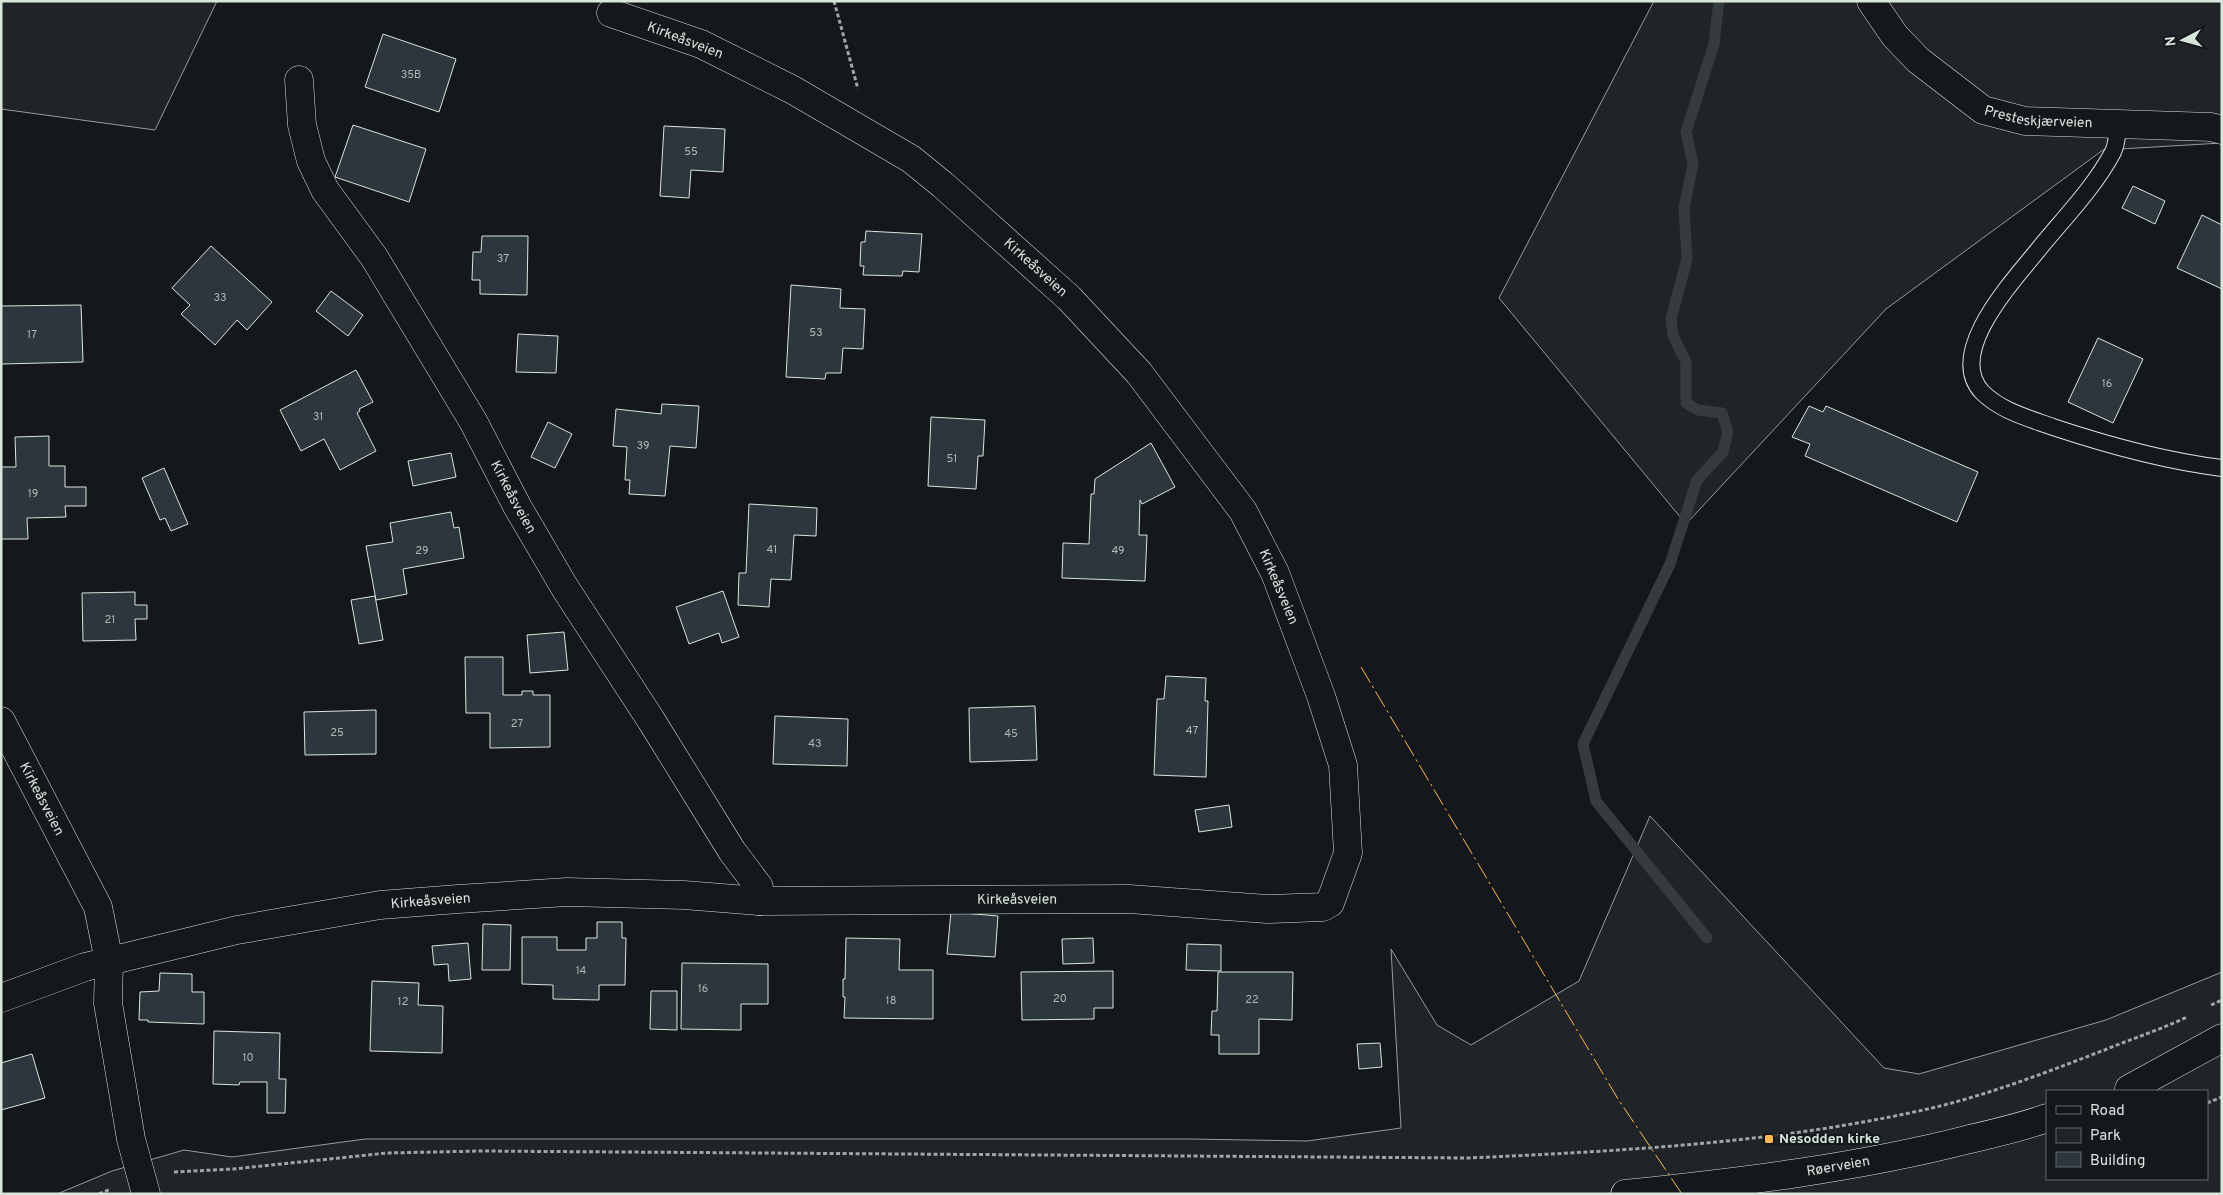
<svg xmlns="http://www.w3.org/2000/svg" width="2223" height="1195" font-family="Overpass,sans-serif">
<style>
.green{fill:#202428;stroke:#939e99;fill-rule:evenodd}
.lines{fill:none;stroke-linecap:round;stroke-linejoin:round}
.stream{stroke:#363b3e;stroke-width:11}
.building{fill:#2c363c;stroke:#d8e6dc}
.lane-casing{stroke:#d8e6dc;stroke-width:18}
.street-casing{stroke:#d8e6dc;stroke-width:29}
.primary-casing{stroke:#d8e6dc;stroke-width:29}
.path{stroke:#9da8a2;stroke-width:3;stroke-dasharray:4 2.5;stroke-linecap:butt}
.lane{stroke:#14181c;stroke-width:16}
.street{stroke:#14181c;stroke-width:28}
.primary{stroke:#14181c;stroke-width:28}
.power{stroke:#ffb74d;stroke-width:1;stroke-dasharray:18 4 2.5 4;stroke-linecap:butt}
.poi-dot{fill:#ffb74d;stroke:#14181c;stroke-width:2}
.labels{text-anchor:middle;dominant-baseline:central;stroke-width:4;stroke-linejoin:round;paint-order:stroke}
.number-label{font-size:11px;fill:#adbab4}
.street-label{font-size:14px;fill:#d8e6dc;stroke:#14181c}
.poi-label{font-size:14px;font-weight:bold;fill:#d8e6dc;stroke:#14181c;text-anchor:start}
</style>
<rect width="100%" height="100%" fill="#14181c"/>
<!-- green -->
<path class="green" d="M1,1H217L155,130L1,109Z
M1654,1H2222V143L2103,150L1886,309L1686,524L1499,298Z
M1650,816L1884,1068L1919,1074L2106,1020L2222,972V1194H57L112,1171L184,1150L232,1157L365,1139H1191L1307,1141L1401,1128L1391,949L1437,1025L1471,1045L1579,981ZM2047,1091H2207V1179H2047Z"/>
<g class="lines">
<!-- stream -->
<path class="stream" d="M1707,938L1596,801L1583,744L1670,564L1697,480L1723,452L1728,432L1722,413L1698,410L1686,403V362L1673,336L1671,319L1687,259L1684,208L1693,164L1686,132L1714,44L1719,1"/>
</g>
<!-- building -->
<path class="building" d="M383,34L456,59L439,112L365,87Z
M353,125L426,149L409,202L335,177Z
M664,126L725,129L723,172L691,170L689,198L660,196Z
M2133,186L2165,201L2155,224L2122,208Z
M2202,215L2222,225V289L2177,268Z
M866,231L922,234L919,272L903,271L902,276L863,275L864,266H860L861,242H865Z
M482,236H528L527,295L480,294V280H472L473,252H481Z
M211,246L272,302L247,330L237,320L215,345L181,314L190,305L172,288Z
M791,285L841,289L840,308L865,309L863,349L843,348L841,373H826L825,379L786,377Z
M331,291L363,315L348,336L316,311Z
M81,305L83,362L1,364V306Z
M518,334L558,336L556,373L516,372Z
M2098,338L2143,359L2113,423L2068,402Z
M356,370L373,402L359,409L360,411L357,413L376,451L340,470L324,439L301,451L280,410Z
M662,404L699,406L696,448L670,446L665,496L629,494L630,480H625L627,447L613,446L616,409L661,414Z
M1809,406L1823,412L1826,406L1978,472L1957,522L1805,456L1810,444L1792,437Z
M931,417L985,420L983,456H978L976,489L928,486Z
M548,422L572,434L555,468L531,457Z
M49,436V466H65V487H86V506H65L66,517L27,518L28,539H1V467H16L15,437Z
M1151,443L1175,487L1142,504L1140,500L1139,535H1147L1145,581L1062,578L1063,543L1089,544L1091,494H1094L1095,479Z
M451,453L456,477L413,486L408,461Z
M164,468L188,524L171,531L165,518L160,520L142,478Z
M749,504L817,508L816,536L794,535L791,580L771,579L769,607L738,605L739,573H746Z
M451,512L454,528L459,527L464,558L403,569L407,594L376,600L366,546L393,542L390,523Z
M723,591L739,637L722,643L719,633L689,644L676,607Z
M135,592V605H147V619H135L136,640L83,641L82,593Z
M375,596L383,640L359,644L351,600Z
M564,632L568,670L530,673L527,635Z
M465,657H503V695H522V691H533V695H550V747L490,748V713H466Z
M1166,676L1206,678L1205,701H1208L1206,777L1154,775L1157,699H1164Z
M1035,706L1037,760L970,762L969,708Z
M376,710V754L305,755L304,712Z
M775,716L848,719L847,766L773,764Z
M1229,805L1232,827L1199,832L1195,810Z
M951,912L998,916L995,957L947,954Z
M597,922H622V938H626L625,985H599V1000L553,999V985L522,984V937H557V950H586V938H597Z
M483,924L511,925L510,970H482Z
M846,938L900,939L899,970H933V1019L844,1018L845,997H843V979H845Z
M1093,938L1094,963L1063,964L1062,939Z
M468,943L471,979L449,981L448,964L434,965L432,946Z
M1187,944L1221,945V971L1186,970Z
M682,963L768,964V1004H741V1030L681,1029Z
M1113,971V1008H1094V1019L1022,1020L1021,972Z
M1218,972H1293L1292,1020L1259,1019V1054H1219V1035H1211L1212,1011H1217Z
M160,973L192,974V992H204V1024L148,1022V1020H139L140,992L159,991Z
M372,981L419,983L418,1005L443,1006L442,1053L370,1051Z
M651,991H677V1030L650,1029Z
M214,1031L280,1033L279,1079H286L285,1113H267V1082H240L239,1085L213,1084Z
M1380,1043L1382,1067L1359,1069L1357,1044Z
M32,1054L45,1098L1,1110V1063Z"/>
<g class="lines">
<!-- lane casing -->
<g class="lane-casing">
<path id="lane" d="M2118,126C2117,135 2117,144 2113,152C2095,186 2066,216 2042,245C2018,276 1944,351 1982,392C2001,411 2028,418 2053,427C2107,445 2165,461 2222,468"/>
</g>
<!-- street casing -->
<g class="street-casing">
<g id="street">
<path id="s1" d="M1871,1L1895,36L1918,60L1983,110L2025,121L2211,127L2222,130"/>
<path id="s2" d="M299,80L302,125L311,161L325,190L374,257L473,421L517,506L565,588L651,720L732,851L759,887V901"/>
<path id="s3" d="M1,721L98,907L109,961L108,1003L131,1139L146,1194"/>
<path id="s4" d="M1,998L85,967L237,930L380,905L458,899L567,892L684,895L759,901L1129,899L1267,909L1323,907L1330,903L1348,853L1343,765L1321,696L1275,573L1243,511L1139,373L1069,298L943,185L911,159L793,90L701,44L611,13"/>
</g>
</g>
<!-- primary casing -->
<g class="primary-casing">
<g id="primary">
<path d="M2129,1089L2222,1038"/>
<path id="s5" d="M1625,1194C1741,1182 1857,1168 1970,1139C1996,1133 2022,1127 2047,1118"/>
</g>
</g>
<!-- path -->
<path class="path" d="M834,1L858,89
M2211,1005L2222,1000
M2207,1103L2222,1097
M174,1172L233,1169L387,1153L481,1151L1468,1158C1623,1151 1780,1143 1932,1108C1991,1094 2050,1071 2107,1049C2134,1038 2162,1029 2187,1017
M99,1194L111,1189"/>
<!-- lane -->
<use href="#lane" class="lane"/>
<!-- street -->
<use href="#street" class="street"/>
<!-- primary -->
<use href="#primary" class="primary"/>
<!-- power -->
<path class="power" d="M1361,667L1618,1099L1682,1194"/>
</g>
<!-- markers -->
<rect class="poi-dot" x="1764" y="1134" width="10" height="10" rx="2.5"/>
<g class="labels">
<!-- number labels -->
<g class="number-label">
<text x="411" y="75">35B</text>
<text x="691" y="152">55</text>
<text x="503" y="259">37</text>
<text x="220" y="298">33</text>
<text x="816" y="333">53</text>
<text x="32" y="335">17</text>
<text x="2107" y="384">16</text>
<text x="318" y="417">31</text>
<text x="643" y="446">39</text>
<text x="952" y="459">51</text>
<text x="33" y="494">19</text>
<text x="772" y="550">41</text>
<text x="422" y="551">29</text>
<text x="1118" y="551">49</text>
<text x="110" y="620">21</text>
<text x="517" y="724">27</text>
<text x="1192" y="731">47</text>
<text x="337" y="733">25</text>
<text x="1011" y="734">45</text>
<text x="815" y="744">43</text>
<text x="581" y="971">14</text>
<text x="703" y="989">16</text>
<text x="1060" y="999">20</text>
<text x="1252" y="1000">22</text>
<text x="891" y="1001">18</text>
<text x="403" y="1002">12</text>
<text x="248" y="1058">10</text>
</g>
<!-- street labels -->
<g class="street-label">
<text transform="translate(685 41) rotate(21)">Kirkeåsveien</text>
<text stroke="none"><textPath href="#s1" startOffset="214">Presteskjærveien</textPath></text>
<text transform="translate(1035 268) rotate(42)">Kirkeåsveien</text>
<text stroke="none"><textPath href="#s2" startOffset="475">Kirkeåsveien</textPath></text>
<text transform="translate(1278 587) rotate(67)">Kirkeåsveien</text>
<text stroke="none"><textPath href="#s3" startOffset="88">Kirkeåsveien</textPath></text>
<text stroke="none"><textPath href="#s4" startOffset="1029">Kirkeåsveien</textPath></text>
<text stroke="none"><textPath href="#s4" startOffset="442">Kirkeåsveien</textPath></text>
<text stroke="none"><textPath href="#s5" startOffset="215">Røerveien</textPath></text>
</g>
<!-- poi labels -->
<g class="poi-label">
<text x="1779" y="1139">Nesodden kirke</text>
</g>
</g>
<!-- border -->
<rect width="2223" height="1195" fill="none" stroke="#d8e6dc" stroke-width="5"/>
<!-- legend -->
<rect x="2046" y="1090" width="162" height="90" fill="#14181c" stroke="#626a69"/>
<rect x="2056" y="1106" width="25" height="8" fill="#14181c" stroke="#626a69"/>
<text x="2090" y="1115" font-size="15" fill="#d8e6dc">Road</text>
<rect x="2056" y="1128" width="25" height="15" fill="#202428" stroke="#626a69"/>
<text x="2090" y="1140" font-size="15" fill="#d8e6dc">Park</text>
<rect x="2056" y="1152" width="25" height="15" fill="#2c363c" stroke="#626a69"/>
<text x="2090" y="1165" font-size="15" fill="#d8e6dc">Building</text>
<!-- north arrow -->
<g transform="translate(2183 40) rotate(264)" stroke="#14181c" stroke-width="4" paint-order="stroke">
<path d="M0-4L9 19L0 12L-9 19Z" fill="#d8e6dc"/>
<text y="-8" font-size="14" font-weight="bold" text-anchor="middle" fill="#d8e6dc">N</text>
</g>
</svg>
